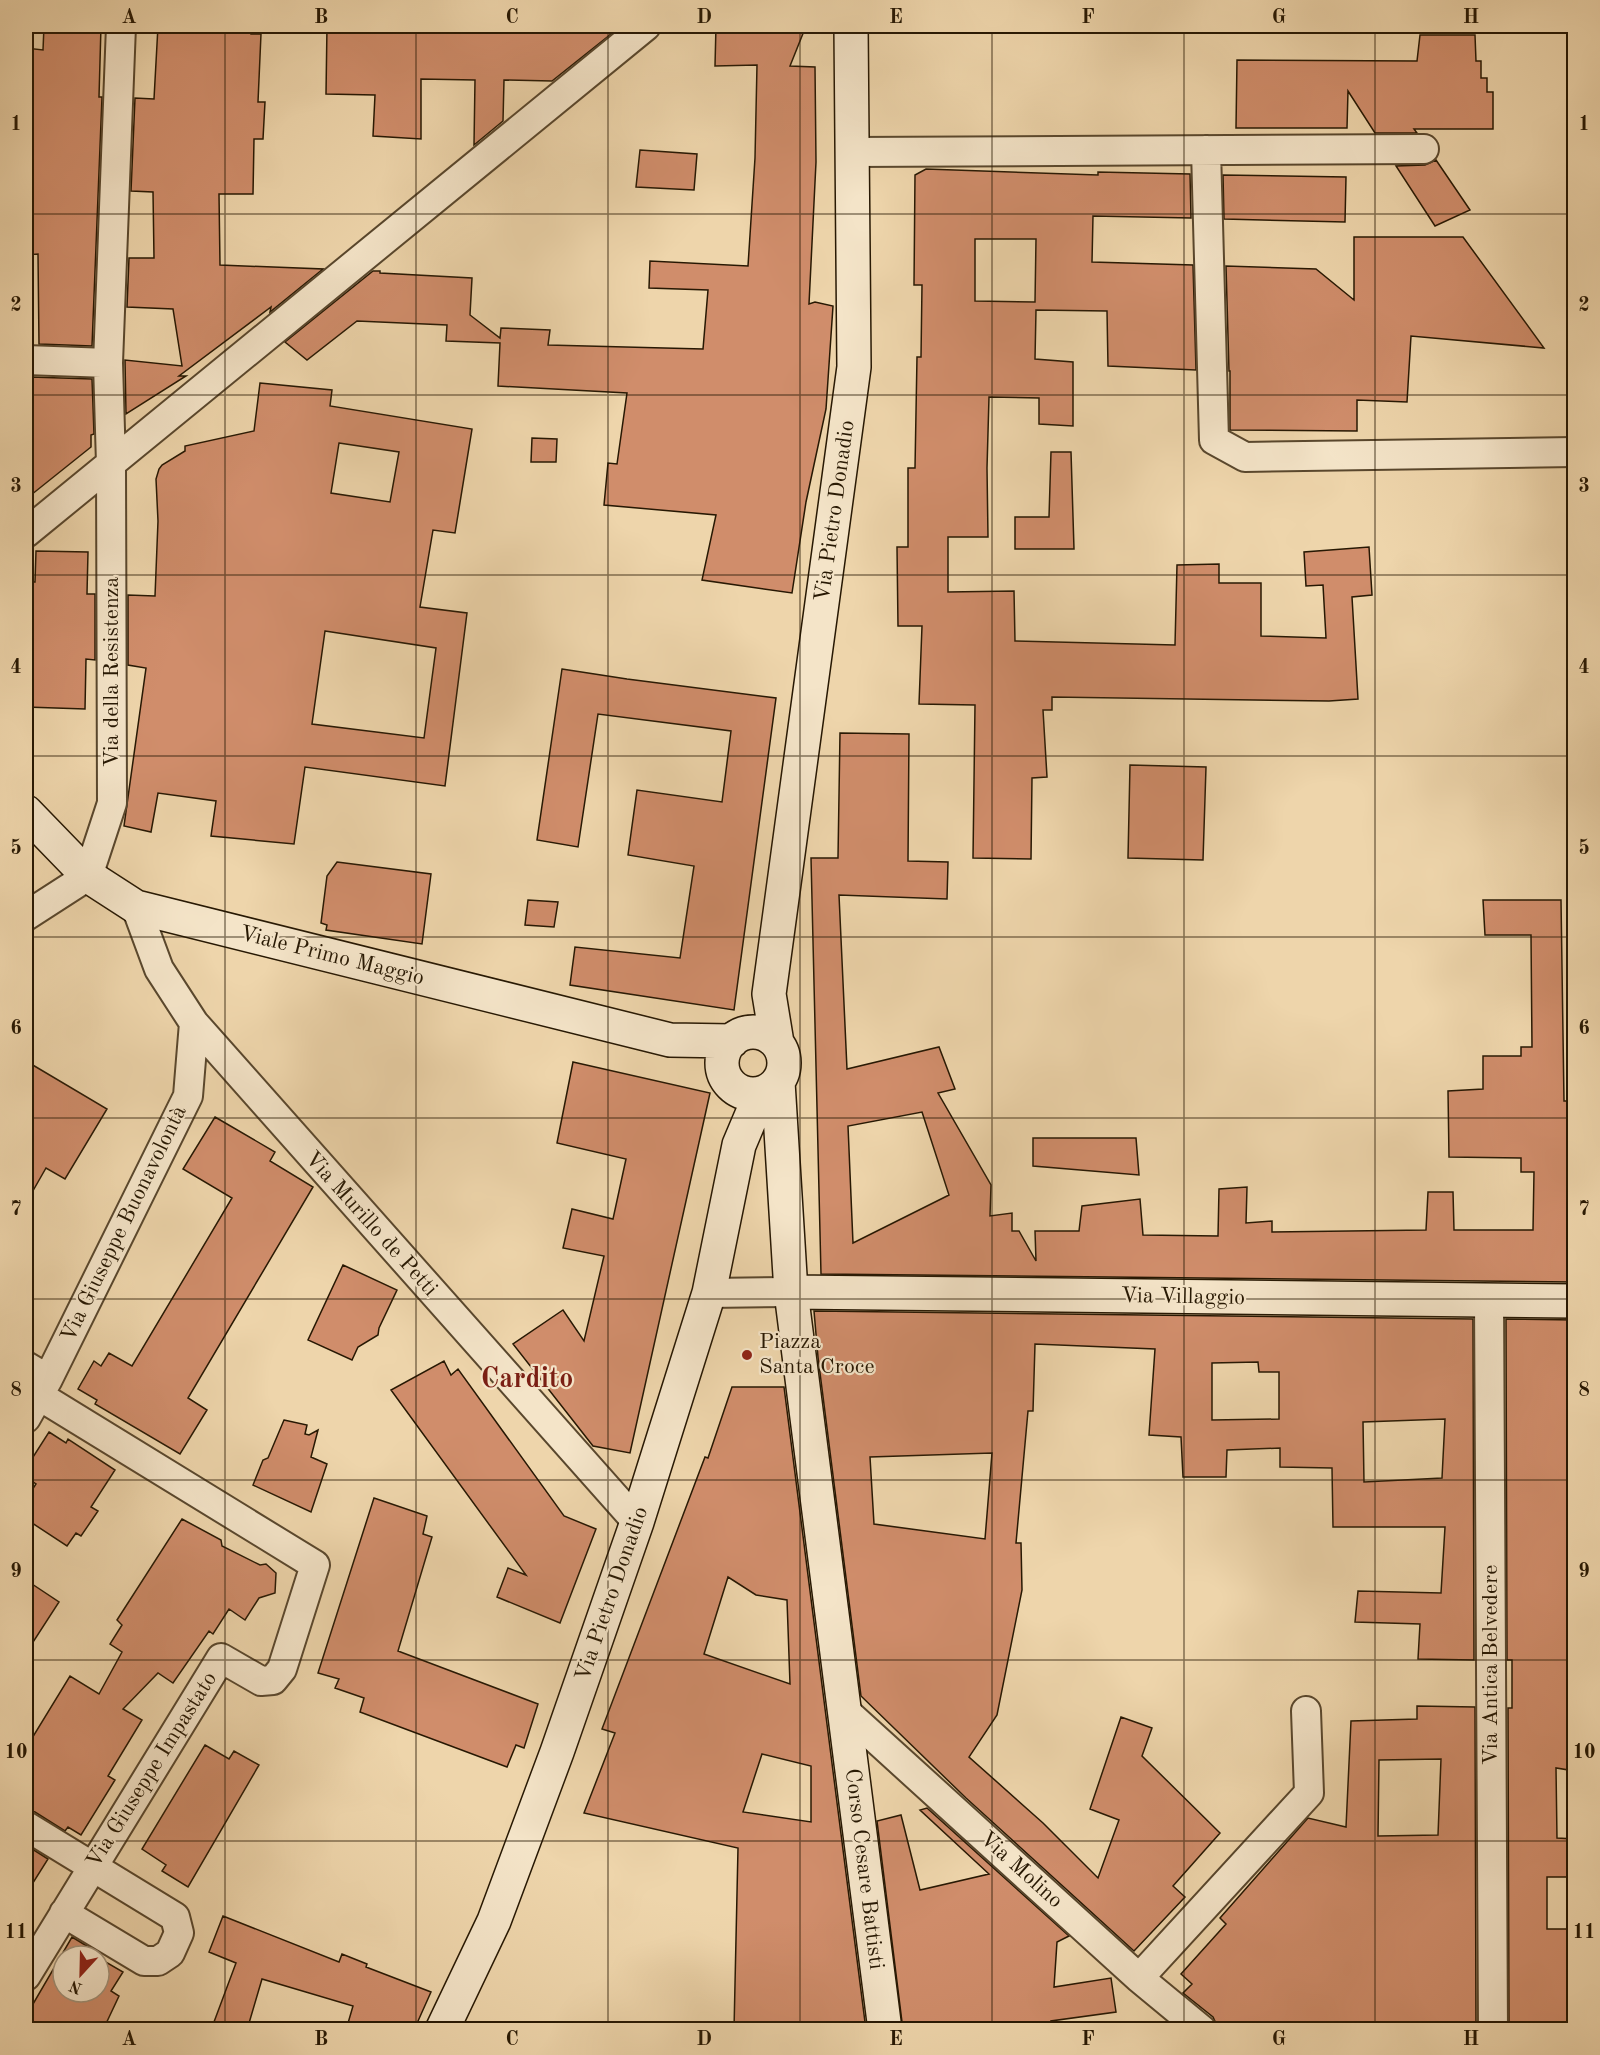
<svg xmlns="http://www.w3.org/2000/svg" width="1600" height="2055" font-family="'Old Standard TT',serif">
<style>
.building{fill:#d08d6b;stroke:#271803;stroke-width:1.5;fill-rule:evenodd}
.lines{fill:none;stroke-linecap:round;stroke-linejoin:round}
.street-casing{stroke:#59472d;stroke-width:32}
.secondary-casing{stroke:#271803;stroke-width:36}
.street{stroke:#f4e4c8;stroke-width:28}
.secondary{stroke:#f4e4c8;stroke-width:33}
.grid{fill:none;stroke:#271803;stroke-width:1.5;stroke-opacity:0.55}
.poi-dot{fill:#8f2418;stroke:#f4e4c8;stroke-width:2}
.labels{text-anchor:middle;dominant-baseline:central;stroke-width:4.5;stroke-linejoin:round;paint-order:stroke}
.street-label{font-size:22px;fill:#271803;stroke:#f4e4c8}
.poi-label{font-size:22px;fill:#271803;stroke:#f4e4c8;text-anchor:start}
.district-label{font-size:28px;font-weight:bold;fill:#7a1f14;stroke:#f4e4c8}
.neatline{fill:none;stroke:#271803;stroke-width:2}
.grid-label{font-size:20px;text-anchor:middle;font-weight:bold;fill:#271803}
</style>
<rect width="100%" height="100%" fill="#eed5ab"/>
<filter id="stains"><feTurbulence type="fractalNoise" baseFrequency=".00333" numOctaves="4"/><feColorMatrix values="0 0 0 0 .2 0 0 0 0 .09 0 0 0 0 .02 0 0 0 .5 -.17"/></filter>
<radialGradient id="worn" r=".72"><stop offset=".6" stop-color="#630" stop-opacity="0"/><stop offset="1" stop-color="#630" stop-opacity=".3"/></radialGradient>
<!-- building -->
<path class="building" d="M44,26H101L99,97H102L92,346L39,344L38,254L26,255V197H31L32,79H26V48L43,50Z
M158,26H251V34H261L258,102H265L263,139H254L253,194H219L220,265L323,269L270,312L271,307L179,376H186L126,414L125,360L182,366L173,309L127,307L129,258H154L153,192L131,191L135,98L154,99Z
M327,26H621L552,81L504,80L503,121L474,145L475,80L421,79V139L373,136L375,95L326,94Z
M716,26H806L790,66L815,67L816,162L809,304L815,302L833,306L826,409L806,502L792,593L702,580L716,515L604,505L608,463L617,464L627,393L498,386L500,343L446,341L447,325L357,321L307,360L285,342L373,271H380V273L472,278L470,315L500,338L501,328L550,330L548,345L703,349L708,290L649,288L650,261L748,266L755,158L757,65L715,66Z
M1420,35H1475L1476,61H1481V78H1487V92H1493V129H1414L1417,133H1375L1348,91L1347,128H1236L1237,60L1417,61Z
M640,150L697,154L694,190L636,187Z
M1436,160L1470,210L1435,226L1396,166L1425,165Z
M926,169L1098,175V172L1190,174L1191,218L1093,216L1092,262L1193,265L1196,370L1108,366L1107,311L1036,310L1035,359L1073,362V426L1039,424V398L989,397L987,468L988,537H948V592L1014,591L1015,641L1175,645L1177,565L1219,564V583H1261V636L1326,638L1323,585L1306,586L1304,552L1369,547L1372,595L1352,597L1358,699L1329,701L1052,697V710H1043L1047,777L1032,778L1031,859L973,858L975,705L919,704L922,626H898L897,547H908V468H915L917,357H921L922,285H914L915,175ZM975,239H1036L1035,302L975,301Z
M1223,175L1346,177L1345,222L1224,219Z
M1354,237H1463L1544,348L1411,336L1407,402L1357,400V431L1230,430V371H1229L1226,266L1316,269L1354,300Z
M30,377L92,379L94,434L91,435V447L26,499Z
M260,383L332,390L330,406L472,429L455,533L433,530L420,607L467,613L445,786L305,767L294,844L211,836L216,801L158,793L151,832L124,826L146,668L128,665V595L155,596L158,521L156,479L159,469L162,465L185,451V446L254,431ZM339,443L399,452L390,502L331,493ZM325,631L436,648L424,738L312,724Z
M532,438L557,439L556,462H531Z
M1051,452H1071L1074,549H1015V517H1049Z
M36,551L88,552L87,594H95V660L86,659L85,709L26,707V582H35Z
M562,669L627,679L776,698L734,1010L570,985L575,947L680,958L694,866L628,855L637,790L722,802L731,731L598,714L578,847L537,840Z
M840,733L909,734L908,861L948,862L947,899L839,895L847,1069L939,1047L955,1089L938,1093L991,1185L990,1216L1012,1213V1231H1019L1036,1261L1035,1231H1079L1082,1206L1140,1199L1143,1235L1218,1236L1219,1189L1247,1187L1246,1223L1272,1221V1232L1426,1230L1428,1192H1453L1454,1230H1533L1534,1172H1521V1158L1449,1157L1448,1091L1483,1089V1056H1521V1047H1532L1531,935H1485L1483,900H1561L1564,1101H1575V1282L821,1274L811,858H838ZM922,1112L949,1195L853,1243L848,1126Z
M1130,765L1206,767L1203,860L1128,858Z
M337,862L431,874L422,944L326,930L327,925L321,923L327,876Z
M528,900L558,902L554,927L525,925Z
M26,1061L107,1109L65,1179L46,1168L26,1203Z
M573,1062L710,1093L630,1453L593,1446L513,1344L563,1310L584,1341L604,1256L563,1248L572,1209L613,1219L626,1159L557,1143Z
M215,1117L275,1152L270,1161L313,1187L188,1398L207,1410L180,1454L95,1404L97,1400L78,1389L94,1361L101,1366L109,1353L132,1366L232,1198L183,1169Z
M1033,1138H1136L1139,1175L1033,1166Z
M343,1265L397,1290L379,1328L378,1335L358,1347L352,1360L308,1340Z
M814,1311L1473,1319L1474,1660L1418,1659L1420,1624L1355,1622L1358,1591L1441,1593L1445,1527H1333L1332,1468L1280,1467V1448L1227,1450L1226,1477H1183L1181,1437L1149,1435L1155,1349L1035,1344L1033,1411H1028L1016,1543H1021L1022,1590L997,1715L969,1757L1043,1823L1098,1878L1119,1820L1090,1809L1121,1717L1152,1728L1142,1756L1220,1833L1173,1886L1185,1897L1134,1951L966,1798L861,1696L818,1357ZM1258,1362L1259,1372H1279V1419L1212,1420V1363ZM1445,1419L1442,1478L1364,1482L1363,1422ZM992,1453L985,1539L874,1524L870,1457Z
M1506,1319L1575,1320V1771L1556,1768L1557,1838L1575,1839V1877H1547V1929H1575V2030H1509L1508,1708H1512V1660H1507Z
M444,1361L451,1375L458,1369L564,1516L596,1529L560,1623L497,1597L508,1568L526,1575L391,1390Z
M732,1387H784L866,2030H734L738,1848L584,1813L615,1733L602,1729L705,1457L708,1458ZM728,1577L756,1595L787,1600L790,1684L704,1654ZM762,1754L811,1766V1822L743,1812Z
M284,1420L307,1425L305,1434L309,1435L318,1430L311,1457L327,1464L311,1512L253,1485L263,1460L268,1458Z
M49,1432L66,1443L68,1439L115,1470L91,1507L98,1511L81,1536L76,1533L67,1546L26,1519V1499L36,1484L26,1477V1468Z
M374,1498L427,1516L423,1534L432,1537L398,1651L538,1704L524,1748L516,1745L507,1767L360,1712L364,1698L335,1688L339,1679L318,1673Z
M182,1519L221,1540L222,1546L260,1565L266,1564L276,1573L275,1593L259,1598L245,1620L229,1609L213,1634L209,1631L173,1683L158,1673L123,1709L142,1720L108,1776L115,1780L81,1835L68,1827L65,1831L35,1812L26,1810V1748L70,1676L99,1694L122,1652L110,1644L122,1625L117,1620Z
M26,1580L59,1602L26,1653Z
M1417,1706L1475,1707L1476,2030H1219L1213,2017L1183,1993L1192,1984L1181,1974L1226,1924L1220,1918L1308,1818L1346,1827L1351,1721L1417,1719ZM1441,1759L1438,1835L1378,1836L1379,1760Z
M205,1745L229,1759L234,1751L259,1765L188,1887L162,1871L166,1865L142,1849Z
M927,1808L1069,1936L1057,1942L1054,1987L1111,1978L1116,2012L1051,2021L1053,2030H903L877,1821L901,1815L920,1890L989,1874L920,1810Z
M26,1845L48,1859L26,1894Z
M223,1916L339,1962L342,1954L367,1964L366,1967L431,1992L414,2030H346L353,2006L262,1979L247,2030H211L236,1963L209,1952Z
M72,1937L100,1954L98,1956H63V1992H99V1958L123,1972L111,1991L119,1996L103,2030H26V2016Z"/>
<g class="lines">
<!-- street casing -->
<g class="street-casing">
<path id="street" d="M1206,150L1214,440L1245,457L1574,452
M852,152L1424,149
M26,360L108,363
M26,533L646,26
M136,907L159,969L194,1023L637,1522
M26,916L88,876L112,803L111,464L108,363L121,26
M709,1293L791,1292
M1489,1300L1493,2030
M26,1366L48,1379
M26,1418L48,1379L188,1096L194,1023
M843,1709L1139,1978L1202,2030
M26,1826L175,1917L179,1933L170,1953L158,1961H144L64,1913
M26,1976L221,1658L261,1681L273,1680L282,1669L315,1565L38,1395
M1139,1978L1309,1793L1306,1711"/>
</g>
<!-- secondary casing -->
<g class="secondary-casing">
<path id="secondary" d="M26,812L88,876L136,907L670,1040L732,1041
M722 1063a31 31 0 1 1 62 0a31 31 0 1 1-62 0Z
M777,1043L769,994L854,367L851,26
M778,1082L791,1292L885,2030
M791,1292L1574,1301
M442,2030L494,1921L557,1752L637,1522L709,1293L739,1145L761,1093"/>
</g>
<!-- street -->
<use href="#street" class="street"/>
<!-- secondary -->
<use href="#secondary" class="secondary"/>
</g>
<!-- grid -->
<path class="grid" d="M225,26V2030M416,26V2030M608,26V2030M800,26V2030M992,26V2030M1184,26V2030M1375,26V2030M26,214H1574M26,395H1574M26,575H1574M26,756H1574M26,937H1574M26,1118H1574M26,1299H1574M26,1480H1574M26,1660H1574M26,1841H1574"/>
<!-- markers -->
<circle class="poi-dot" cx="747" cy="1355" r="6"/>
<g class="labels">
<!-- street labels -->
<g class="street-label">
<text transform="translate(835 511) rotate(-82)">Via Pietro Donadio</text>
<text transform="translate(112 672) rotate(-90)">Via della Resistenza</text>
<text transform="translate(332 956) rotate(14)">Viale Primo Maggio</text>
<text transform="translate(124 1224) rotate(-64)">Via Giuseppe Buonavolontà</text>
<text transform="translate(371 1224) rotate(48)">Via Murillo de Petti</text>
<text transform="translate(1183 1297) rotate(1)">Via Villaggio</text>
<text transform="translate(612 1594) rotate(-71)">Via Pietro Donadio</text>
<text transform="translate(1491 1665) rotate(-90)">Via Antica Belvedere</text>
<text transform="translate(152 1770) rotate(-58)">Via Giuseppe Impastato</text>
<text transform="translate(864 1869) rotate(83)">Corso Cesare Battisti</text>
<text transform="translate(1021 1870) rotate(42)">Via Molino</text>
</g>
<!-- poi labels -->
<g class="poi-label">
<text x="759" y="1342">Piazza<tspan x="759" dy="25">Santa Croce</tspan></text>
</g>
<!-- district labels -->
<g class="district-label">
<text x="527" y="1380">Cardito</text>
</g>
</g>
<!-- margin -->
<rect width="1600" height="2055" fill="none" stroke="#eed5ab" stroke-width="66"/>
<!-- north arrow -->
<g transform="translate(81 1974) rotate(202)"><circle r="28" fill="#f4e4c8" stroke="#a29279" stroke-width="1.5"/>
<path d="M0-4.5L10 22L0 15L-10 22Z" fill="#8f2418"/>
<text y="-9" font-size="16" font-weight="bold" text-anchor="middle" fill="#271803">N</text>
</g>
<rect x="33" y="33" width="1534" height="1989" class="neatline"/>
<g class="grid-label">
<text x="129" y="23">A</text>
<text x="321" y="23">B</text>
<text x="512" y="23">C</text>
<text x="704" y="23">D</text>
<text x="896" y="23">E</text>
<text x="1088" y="23">F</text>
<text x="1279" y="23">G</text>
<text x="1471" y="23">H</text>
<text x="16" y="130">1</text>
<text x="1584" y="130">1</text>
<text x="16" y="311">2</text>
<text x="1584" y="311">2</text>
<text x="16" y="492">3</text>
<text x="1584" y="492">3</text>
<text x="16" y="673">4</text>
<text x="1584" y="673">4</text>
<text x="16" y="854">5</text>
<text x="1584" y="854">5</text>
<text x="16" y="1034">6</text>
<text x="1584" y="1034">6</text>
<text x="16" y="1215">7</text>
<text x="1584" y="1215">7</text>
<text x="16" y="1396">8</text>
<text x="1584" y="1396">8</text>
<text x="16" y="1577">9</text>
<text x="1584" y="1577">9</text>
<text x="16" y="1758">10</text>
<text x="1584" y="1758">10</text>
<text x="16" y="1938">11</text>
<text x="1584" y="1938">11</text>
<text x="129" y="2045">A</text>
<text x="321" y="2045">B</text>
<text x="512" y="2045">C</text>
<text x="704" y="2045">D</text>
<text x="896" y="2045">E</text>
<text x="1088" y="2045">F</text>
<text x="1279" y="2045">G</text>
<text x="1471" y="2045">H</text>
</g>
<rect width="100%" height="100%" filter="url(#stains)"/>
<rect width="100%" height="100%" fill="url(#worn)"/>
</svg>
